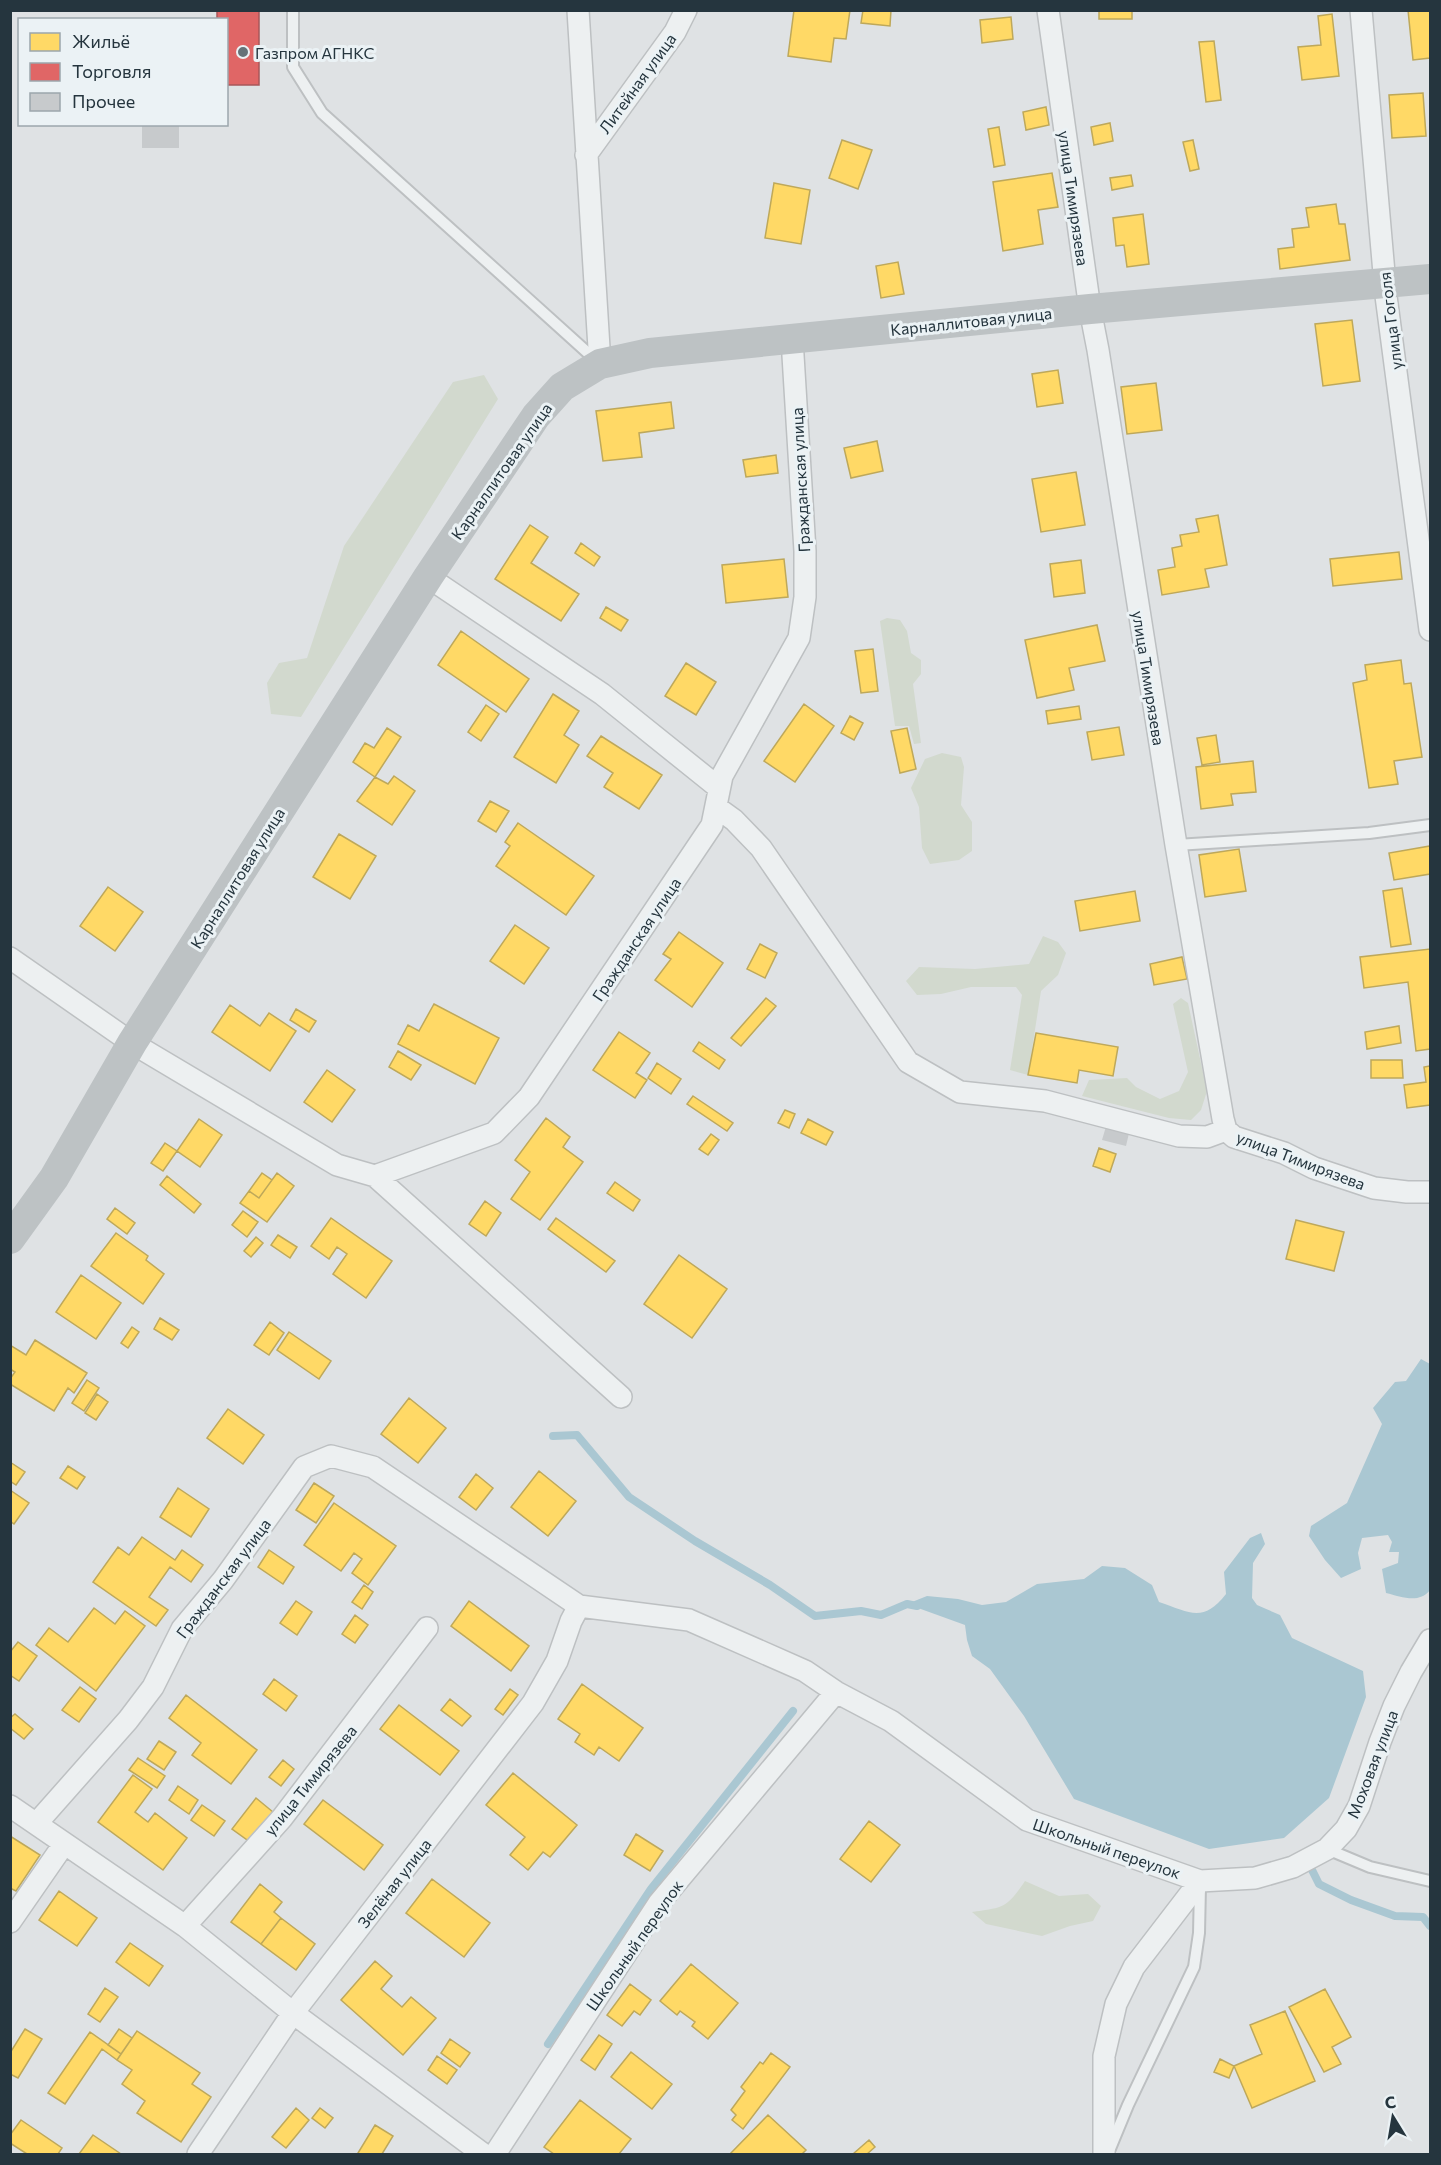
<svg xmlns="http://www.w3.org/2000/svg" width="1441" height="2165" font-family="Commissioner,sans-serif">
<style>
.green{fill:#d2d9ce}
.water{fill:#aac7d2}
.homes{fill:#ffd966;stroke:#bea85a;stroke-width:1.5}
.shops{fill:#e06666;stroke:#a8575a;stroke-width:1.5}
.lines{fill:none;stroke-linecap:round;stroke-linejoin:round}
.stream{stroke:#aac7d2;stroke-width:8}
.building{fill:#c7cacc}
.lane-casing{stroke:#bdc0c2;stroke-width:14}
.street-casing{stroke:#bdc0c2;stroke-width:24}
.lane{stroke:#edf0f1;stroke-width:10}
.street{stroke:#edf0f1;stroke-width:21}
.secondary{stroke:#bdc2c4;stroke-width:30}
.poi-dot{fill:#667278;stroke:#ebf2f5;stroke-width:2}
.labels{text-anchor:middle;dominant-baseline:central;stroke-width:6;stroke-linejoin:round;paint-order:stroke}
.poi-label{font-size:16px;fill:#25353e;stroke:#ebf2f5;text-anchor:start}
.street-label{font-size:16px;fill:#25353e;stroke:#ebf2f5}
</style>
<rect width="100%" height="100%" fill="#dfe2e4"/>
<!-- green -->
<path class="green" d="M484,375L498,399L301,717L271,714L267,683L279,663L307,658L344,546L453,382Z
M887,618L900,620L907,631L911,653L921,660V674L913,684L921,743L914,744L909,726H895L880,621Z
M942,753L961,757L964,767L961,805L972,822V851L959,860L930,864L922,848L919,807L911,788L925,759Z
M1043,936L1058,942L1066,953L1058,975L1041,991L1028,1075L1010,1070L1022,995L1016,987H971L941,994L917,995L906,981L919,967L975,969L1029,964Z
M1181,998L1188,1003L1207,1091L1201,1110L1191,1120L1169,1118L1082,1096L1089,1080L1127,1078L1136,1087L1160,1099L1179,1091L1188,1072L1173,1004Z
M1025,1881L1059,1896L1088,1894L1101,1906L1093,1921L1070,1926L1042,1936L986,1924L972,1912C1004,1907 1006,1909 1025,1881Z"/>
<!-- water -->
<path class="water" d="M1421,1359L1430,1364V1590C1419,1604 1402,1597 1386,1593L1382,1569L1398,1563L1399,1552H1389L1392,1542L1388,1535L1362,1538L1358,1553L1361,1569L1341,1578L1325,1560L1309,1536L1311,1526L1347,1503L1382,1424L1373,1408L1395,1382L1406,1381Z
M1261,1533L1265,1544L1253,1563L1252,1598L1257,1605L1280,1615L1292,1638L1363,1671L1366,1697L1329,1798L1284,1838L1209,1849L1074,1799L1024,1716L990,1669L972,1656L967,1640L965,1625L907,1604L927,1596L958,1599L982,1605L1006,1602L1037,1584L1084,1579L1102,1566L1125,1568L1152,1585L1159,1602C1191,1613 1203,1623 1226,1594L1224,1572L1250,1538Z"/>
<!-- homes -->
<path class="homes" d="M794,10H850L846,39L834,38L831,62L788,56Z
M863,10H891L890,26L861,23Z
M1099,10H1132V19H1099Z
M1408,10H1430V58L1413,60Z
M1332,14L1339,76L1302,80L1298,47L1321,45L1318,16Z
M1011,17L1013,39L982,43L980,20Z
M1214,41L1221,100L1206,102L1199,42Z
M1423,93L1426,136L1392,138L1389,95Z
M1046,107L1049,125L1026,130L1023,112Z
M1110,123L1113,141L1094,145L1091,127Z
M999,127L1005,165L994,167L988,129Z
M842,140L872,150L858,189L829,178Z
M1193,140L1199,169L1190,171L1183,142Z
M1052,173L1058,207L1038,210L1043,244L1003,251L993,182Z
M1131,175L1133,186L1112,190L1110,178Z
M774,183L810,190L801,244L765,238Z
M1336,204L1339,224H1345L1350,260L1280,269L1278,249L1294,247L1292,229L1309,227L1306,208Z
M1143,214L1149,264L1127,267L1124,245L1116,246L1113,218Z
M898,262L904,294L881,298L876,266Z
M1352,320L1360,381L1323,386L1315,324Z
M1058,370L1063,403L1037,407L1032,374Z
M1156,383L1162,430L1127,434L1121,387Z
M671,402L674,428L639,433L642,457L603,461L596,411Z
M877,441L883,471L851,478L844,448Z
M776,455L778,473L746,477L743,460Z
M1076,472L1085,525L1041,532L1032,479Z
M1218,515L1227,565L1205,569L1209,587L1162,595L1158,570L1175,567L1172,548L1182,546L1180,535L1199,532L1196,519Z
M530,525L548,537L531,563L579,594L561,621L495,579Z
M581,543L600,557L594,566L575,553Z
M1399,552L1402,579L1333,586L1330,559Z
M784,559L788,597L726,603L722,565Z
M1081,560L1085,593L1054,597L1050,564Z
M606,607L628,620L621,631L600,618Z
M1097,625L1105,661L1069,668L1074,690L1037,698L1025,640Z
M461,631L529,679L506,712L438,665Z
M873,649L878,691L861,693L855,651Z
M1401,660L1404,684L1411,683L1422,757L1394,761L1398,784L1369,788L1353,683L1367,680L1365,665Z
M686,663L716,682L696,715L665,696Z
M553,694L579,711L564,735L579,745L556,783L514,757Z
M804,704L834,726L795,782L764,761Z
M486,705L499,714L481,741L468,732Z
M1079,706L1081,719L1048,724L1046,711Z
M850,716L863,723L854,740L841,733Z
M1119,727L1124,755L1092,760L1087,732Z
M387,728L401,737L375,777L353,762L365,743L374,748Z
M907,728L916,769L900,773L891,731Z
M1216,735L1220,762L1202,765L1197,738Z
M601,736L662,775L639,809L604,787L613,773L587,756Z
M1253,761L1256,792L1231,794L1233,805L1201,809L1196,767Z
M394,776L415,791L392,825L357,801L375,777L388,784Z
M490,801L509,811L496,832L478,821Z
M518,823L594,876L566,915L496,866L510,846L505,842Z
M339,834L376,856L350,899L313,877Z
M1430,846V874L1394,880L1389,853Z
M1239,849L1246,891L1205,897L1199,855Z
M108,887L143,912L115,951L80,926Z
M1402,888L1411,944L1391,947L1383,891Z
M1135,891L1140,921L1080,931L1075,901Z
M515,925L549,948L524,984L490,961Z
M679,932L723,963L692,1007L655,980L671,959L663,954Z
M760,944L777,953L765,978L747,969Z
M1430,949V1049L1416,1051L1408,982L1364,988L1360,957Z
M1182,957L1187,979L1154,985L1150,964Z
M766,998L776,1006L741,1046L731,1038Z
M434,1004L499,1038L475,1084L398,1044L408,1025L419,1031Z
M230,1005L260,1026L269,1013L296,1031L270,1071L212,1032Z
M296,1009L316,1021L309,1032L290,1020Z
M1399,1026L1401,1043L1367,1049L1365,1032Z
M619,1032L650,1053L636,1073L647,1080L635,1098L593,1070Z
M1036,1033L1118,1047L1113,1076L1079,1070L1077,1083L1028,1075Z
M699,1042L725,1060L719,1069L693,1051Z
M398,1051L421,1065L411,1080L389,1067Z
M1371,1060H1402L1403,1078H1371Z
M657,1063L681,1079L671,1094L648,1078Z
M1430,1066V1105L1407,1108L1404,1085L1426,1082L1424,1067Z
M327,1070L355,1090L332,1122L304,1102Z
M693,1096L733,1123L727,1131L687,1104Z
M785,1110L795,1114L789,1128L778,1123Z
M546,1118L570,1137L563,1147L583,1162L540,1220L511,1199L530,1172L515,1160Z
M199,1119L222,1135L200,1167L177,1151Z
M808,1119L833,1132L826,1145L801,1133Z
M711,1134L719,1140L708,1155L699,1149Z
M165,1143L177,1151L163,1171L151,1163Z
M1099,1148L1116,1154L1110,1172L1093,1166Z
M262,1173L272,1180L259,1198L249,1191Z
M277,1173L294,1186L267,1222L240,1203L249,1191L259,1198Z
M167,1176L201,1204L194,1213L160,1185Z
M615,1182L640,1200L633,1211L607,1193Z
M485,1201L501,1213L486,1236L469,1224Z
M115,1208L135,1223L127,1234L107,1219Z
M243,1211L258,1222L247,1237L232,1225Z
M331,1218L392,1261L366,1298L333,1274L347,1254L337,1247L329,1259L311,1246Z
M556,1218L615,1261L606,1272L548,1229Z
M1296,1220L1344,1232L1334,1271L1286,1259Z
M116,1233L148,1256L146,1260L164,1274L143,1304L91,1266Z
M278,1235L297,1247L290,1258L271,1245Z
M256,1237L263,1243L251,1257L244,1251Z
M679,1255L727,1289L692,1338L644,1304Z
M81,1275L121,1303L96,1339L56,1312Z
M160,1318L179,1330L172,1340L154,1329Z
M270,1322L284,1333L269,1355L254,1345Z
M132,1327L139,1332L128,1348L121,1343Z
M289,1332L331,1361L319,1379L277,1350Z
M35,1340L87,1373L74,1393L68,1388L54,1411L10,1384V1379L15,1372L10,1369V1345L26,1355Z
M87,1380L99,1388L84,1411L72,1403Z
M97,1394L108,1402L96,1420L85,1413Z
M409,1398L446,1428L418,1463L381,1434Z
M228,1409L264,1435L243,1464L207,1438Z
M10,1462L25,1472L16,1485L10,1481Z
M68,1466L85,1477L77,1489L60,1478Z
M539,1471L576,1501L548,1536L511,1507Z
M476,1474L493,1488L476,1510L459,1497Z
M314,1483L334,1496L316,1523L296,1510Z
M178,1488L209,1509L191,1537L160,1517Z
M10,1490L29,1503L14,1524L10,1521Z
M334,1503L396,1546L368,1585L352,1573L362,1559L354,1553L341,1571L304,1545Z
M142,1537L175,1560L182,1550L203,1565L191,1582L170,1567L149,1597L168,1610L156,1626L93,1582L118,1547L129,1555Z
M269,1550L294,1567L283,1584L258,1567Z
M364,1585L373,1592L362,1609L352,1602Z
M296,1601L312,1612L297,1635L280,1623Z
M469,1601L529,1646L511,1671L451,1626Z
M94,1608L115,1624L125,1611L145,1626L96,1691L36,1645L49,1628L68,1642Z
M355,1615L368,1625L355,1643L342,1634Z
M18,1642L37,1656L19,1681L10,1675V1652Z
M274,1679L297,1696L286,1711L263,1694Z
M582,1684L643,1728L619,1761L599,1747L594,1755L575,1742L580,1734L558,1719Z
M80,1687L96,1699L79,1722L62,1710Z
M510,1689L518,1695L503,1715L495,1709Z
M186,1695L257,1750L231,1784L192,1755L201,1743L169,1718Z
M450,1699L471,1716L462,1726L441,1710Z
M399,1705L459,1751L440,1775L380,1729Z
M15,1714L33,1729L24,1739L10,1728V1718Z
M159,1741L176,1752L164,1770L147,1759Z
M138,1758L165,1776L157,1788L129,1770Z
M283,1760L294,1769L281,1786L269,1777Z
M513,1773L577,1825L550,1857L543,1852L528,1870L510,1855L525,1837L486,1805Z
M133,1775L152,1789L135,1812L148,1822L155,1813L187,1838L163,1870L98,1822Z
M178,1786L198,1800L189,1814L169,1800Z
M256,1798L273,1812L250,1842L232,1829Z
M323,1800L383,1845L364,1870L304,1824Z
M202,1805L225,1821L214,1836L191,1820Z
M869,1821L900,1845L871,1882L840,1859Z
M636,1834L663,1851L650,1871L624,1855Z
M10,1836L40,1855L16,1891L10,1888Z
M432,1879L490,1923L464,1957L406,1913Z
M260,1884L282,1902L274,1912L281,1918L261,1944L231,1922Z
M59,1891L97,1918L77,1946L39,1920Z
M281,1918L315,1944L296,1970L261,1944Z
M130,1943L163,1966L149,1986L116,1962Z
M375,1961L392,1976L381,1989L402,2007L411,1997L436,2018L403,2055L341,2000Z
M691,1964L738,2003L708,2039L692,2026L695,2022L680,2011L677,2015L660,2001Z
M630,1984L651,2000L640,2015L634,2011L622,2026L607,2015Z
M105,1988L118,1997L100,2022L88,2014Z
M1325,1989L1351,2037L1332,2047L1341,2064L1324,2072L1289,2007Z
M1285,2011L1315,2081L1252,2108L1234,2066L1262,2054L1250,2025Z
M25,2029L42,2039L18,2078L10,2074V2053Z
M119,2029L132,2038L121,2054L108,2045Z
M137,2031L200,2073L192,2084L211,2097L181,2142L137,2113L145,2101L122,2084L132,2070L117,2060Z
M90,2032L121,2054L117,2060L102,2049L65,2104L48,2093Z
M599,2035L612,2044L595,2070L581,2060Z
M450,2039L470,2053L460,2067L441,2053Z
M631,2052L672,2084L652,2109L611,2077Z
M771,2053L790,2067L743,2129L732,2120L736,2115L731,2110L745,2091L741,2087L760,2062L763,2064Z
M437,2056L457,2070L447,2084L428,2070Z
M1220,2059L1234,2066L1229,2078L1214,2072Z
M580,2100L631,2139L619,2154H554L544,2147Z
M296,2108L309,2120L286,2148L272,2137Z
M320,2108L333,2118L325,2128L312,2118Z
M768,2115L806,2150L802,2154H730Z
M21,2120L62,2148L58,2154H27L10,2143V2135Z
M375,2125L393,2136L382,2154H360L358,2153Z
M93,2135L121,2154H79Z
M869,2140L875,2147L867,2154H853Z"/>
<!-- shops -->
<path class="shops" d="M217,10H259V85H226V20H217Z"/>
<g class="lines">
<!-- stream -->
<path class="stream" d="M553,1436L577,1435L629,1497L695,1541L770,1585L815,1616L861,1611L881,1615L907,1604L917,1606
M1311,1868L1319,1884L1351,1900L1395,1916L1423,1917L1430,1926
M548,2044L651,1889L793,1711"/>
</g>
<!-- building -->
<path class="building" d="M142,124H179V148H142Z
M1107,1123L1130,1129L1126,1146L1102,1140Z"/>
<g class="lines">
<!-- lane casing -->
<g class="lane-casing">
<path id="lane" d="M293,10V67L322,113L598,362
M1176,845L1369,833L1430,825
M1327,1849L1370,1867L1430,1881
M1109,2151L1128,2105L1194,1967L1199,1933L1200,1886"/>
</g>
<!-- street casing -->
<g class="street-casing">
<path id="street" d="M578,10L600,364
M1048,10L1090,309L1098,350L1176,845L1223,1119L1226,1130L1234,1137L1284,1153L1314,1168L1374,1188L1407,1192H1430
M1361,10L1386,296L1430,630
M586,155L675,32L686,10
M428,577L602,694L719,788
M716,807L734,820L761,848L908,1062L960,1092L1045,1101L1179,1136L1207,1137L1226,1130
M10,958L132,1043L337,1165L375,1176L494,1133L529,1097L712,825L722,776L799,638L805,597V551L792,339
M375,1176L621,1397
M10,1806L185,1926L293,2013L483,2154
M36,1824L128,1720L153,1687L182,1629L223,1580L304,1467L331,1456L373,1467L579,1606L689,1620L805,1671L836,1692L891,1721L1027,1820L1200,1881L1255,1878L1293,1867L1327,1849L1346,1829L1359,1806L1380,1742L1394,1706L1411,1672L1430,1640
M10,1922L64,1844
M185,1926L282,1818L427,1628
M198,2154L293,2013L533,1703L557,1661L571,1621L579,1606
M495,2154L659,1903L836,1692
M1104,2154V2056L1116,2004L1134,1967L1200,1881"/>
</g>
<!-- lane -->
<use href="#lane" class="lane"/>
<!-- street -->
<use href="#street" class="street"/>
<!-- secondary -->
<path class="secondary" d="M10,1239L54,1178L132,1043L428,577L536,416L562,387L600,364L650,353L1090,309L1430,279"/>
</g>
<!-- markers -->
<circle class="poi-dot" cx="243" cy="52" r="6"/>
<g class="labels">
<!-- poi labels -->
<g class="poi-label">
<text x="255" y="52">Газпром АГНКС</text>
</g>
<!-- street labels -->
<g class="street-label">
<text transform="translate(637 83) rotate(-54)">Литейная улица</text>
<text transform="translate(1074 198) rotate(82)">улица Тимирязева</text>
<text transform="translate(971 321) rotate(-6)">Карналлитовая улица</text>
<text transform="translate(1390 321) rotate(-97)">улица Гоголя</text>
<text transform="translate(501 471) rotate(-55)">Карналлитовая улица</text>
<text transform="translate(800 480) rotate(-93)">Гражданская улица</text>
<text transform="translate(1149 678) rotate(81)">улица Тимирязева</text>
<text transform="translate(237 878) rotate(-58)">Карналлитовая улица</text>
<text transform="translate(636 939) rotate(-56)">Гражданская улица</text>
<text transform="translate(1301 1160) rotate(21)">улица Тимирязева</text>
<text transform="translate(223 1578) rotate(-53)">Гражданская улица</text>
<text transform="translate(1372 1764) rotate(-69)">Моховая улица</text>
<text transform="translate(310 1780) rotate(-51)">улица Тимирязева</text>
<text transform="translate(1107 1848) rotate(19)">Школьный переулок</text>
<text transform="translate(394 1883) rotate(-52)">Зелёная улица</text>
<text transform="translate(634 1945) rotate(-55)">Школьный переулок</text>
</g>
</g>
<!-- border -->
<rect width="1441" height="2165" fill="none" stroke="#25353e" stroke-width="24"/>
<!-- legend -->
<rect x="18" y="18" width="210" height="108" fill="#ebf2f5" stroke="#9ca6ac" stroke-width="1.5"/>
<rect x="30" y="33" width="30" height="18" fill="#ffd966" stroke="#9ca6ac" stroke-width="1.5"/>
<text x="72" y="48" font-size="18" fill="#25353e">Жильё</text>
<rect x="30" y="63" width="30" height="18" fill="#e06666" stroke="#9ca6ac" stroke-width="1.5"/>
<text x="72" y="78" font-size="18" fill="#25353e">Торговля</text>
<rect x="30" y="93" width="30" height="18" fill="#c7cacc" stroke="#9ca6ac" stroke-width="1.5"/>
<text x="72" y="108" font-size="18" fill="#25353e">Прочее</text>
<!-- north arrow -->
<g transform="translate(1393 2117) rotate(349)" stroke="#ebf2f5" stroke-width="4.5" paint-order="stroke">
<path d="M0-4.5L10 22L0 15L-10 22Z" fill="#25353e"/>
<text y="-9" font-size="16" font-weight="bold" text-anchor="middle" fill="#25353e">С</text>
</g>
</svg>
